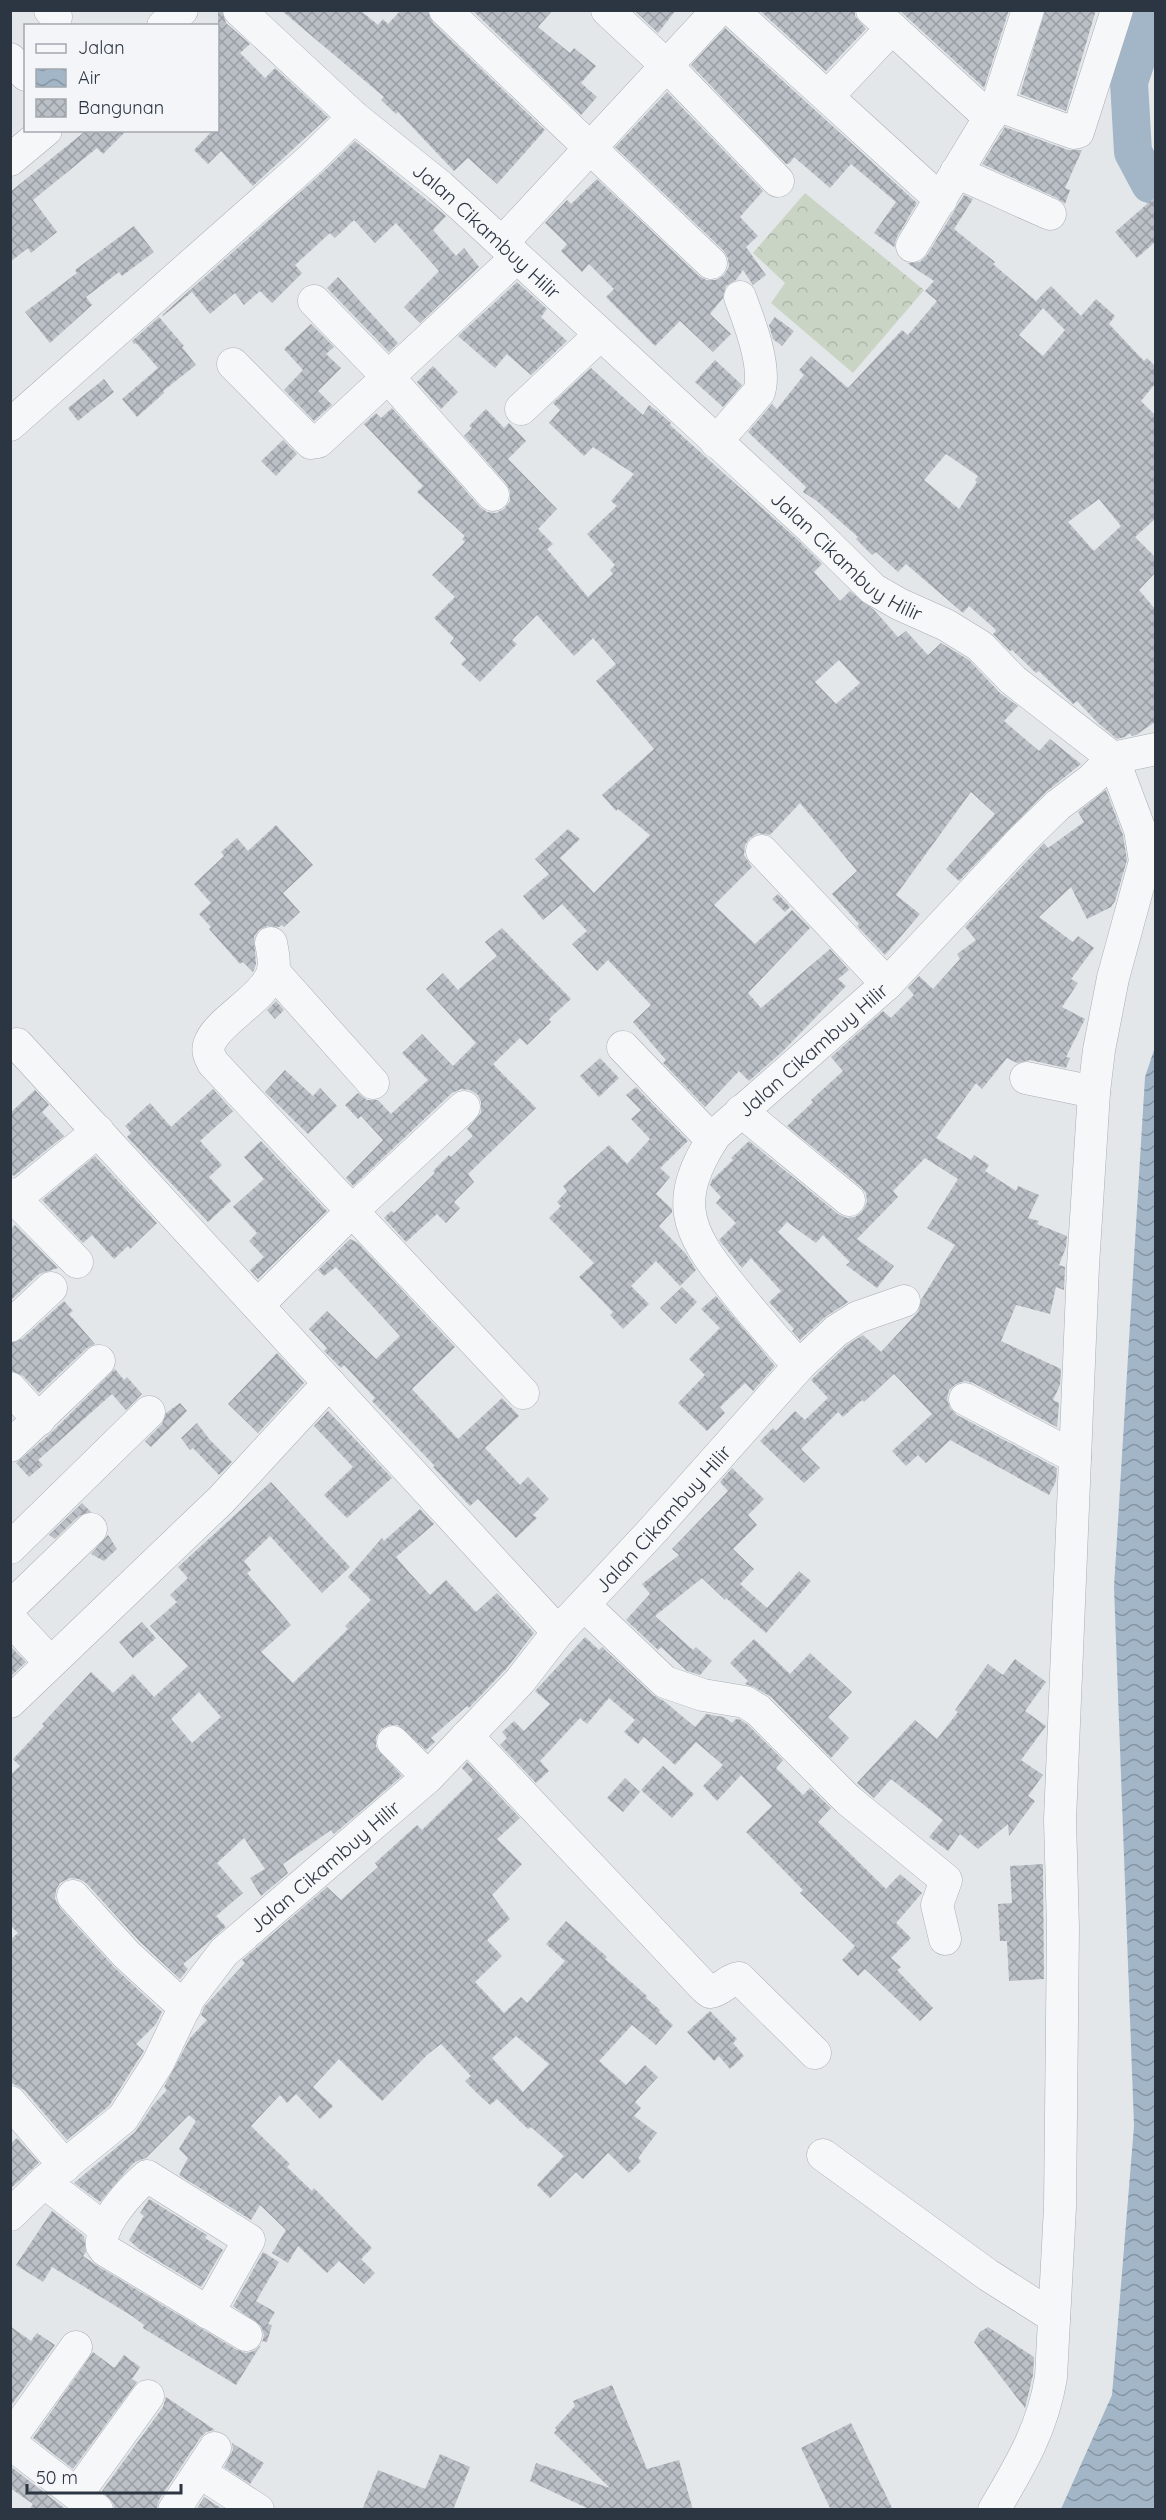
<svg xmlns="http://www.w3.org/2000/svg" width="1166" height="2520" font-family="Quicksand,sans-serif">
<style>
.forest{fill:url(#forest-crowns)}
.water{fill:url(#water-waves)}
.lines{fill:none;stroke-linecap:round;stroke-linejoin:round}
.river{stroke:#a2b6c7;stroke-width:38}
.building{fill:url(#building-cross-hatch);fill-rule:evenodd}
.minor-casing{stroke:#a9aeb4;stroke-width:33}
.minor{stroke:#f6f7f9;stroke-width:32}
.labels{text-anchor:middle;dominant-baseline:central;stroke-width:6;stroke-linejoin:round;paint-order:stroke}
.street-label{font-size:20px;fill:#2c3542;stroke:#f3f5f8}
</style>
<defs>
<pattern id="forest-crowns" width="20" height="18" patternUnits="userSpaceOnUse" patternTransform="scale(1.5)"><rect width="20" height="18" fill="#cad4c5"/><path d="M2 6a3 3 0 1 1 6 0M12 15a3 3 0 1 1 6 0" fill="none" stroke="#aeb7aa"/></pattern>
<pattern id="water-waves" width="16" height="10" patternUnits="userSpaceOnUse" patternTransform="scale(1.5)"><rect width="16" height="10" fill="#a2b6c7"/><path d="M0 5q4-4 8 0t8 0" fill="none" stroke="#8495a3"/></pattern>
<pattern id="building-cross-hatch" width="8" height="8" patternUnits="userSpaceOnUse" patternTransform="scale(1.5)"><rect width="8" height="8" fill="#bbc0c7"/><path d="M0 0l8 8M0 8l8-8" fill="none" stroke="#989da3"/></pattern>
</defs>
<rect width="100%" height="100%" fill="#e4e7ea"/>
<!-- forest -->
<path class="forest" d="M805,193L924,290L853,373L771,303L785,283L753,253Z"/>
<!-- water -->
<path class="water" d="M1155,1047V2509H1061L1112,2395L1134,2126L1114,1587L1145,1077Z"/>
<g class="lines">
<!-- river -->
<path class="river" d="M1153,10L1129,82L1133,152L1150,184L1156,186"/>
</g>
<!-- building -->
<path class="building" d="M218,10H222L226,23L250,44L240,53L265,78L275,68L328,117L253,186L221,151L208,164L194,150L213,130H218Z
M281,10H360L378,25L383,19L388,24L401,10H428L433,23L545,130L497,184L468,158L454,171L398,112L396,114L381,100L384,97Z
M472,10H553L538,27L570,53L574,48L596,66L581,83L597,97L581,115Z
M634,10H676L658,33Z
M759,10H855V16L866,29L826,71Z
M899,10H1009L984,88L981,85Z
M1045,10H1096L1066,111L1020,94Z
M725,28L917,203L897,237L894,247L874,233L896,202L851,164L830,188L794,157L790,163L786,164L691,65Z
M667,92L763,191L740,217L758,236L746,247L766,275L753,285L743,270L736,280L726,286L723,298L710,314L731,334L713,352L680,321L655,346L606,297L614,289L589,264L582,272L561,251L567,244L545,223L567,200L571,204L597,179L699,276L706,280H716L724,275L729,267L728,258L723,250L615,147Z
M1005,127L1068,150H1082L1065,188L1070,190L1065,204L1057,198L982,164Z
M81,130H127L103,154L97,148L33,200L57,232L31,253L28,248L10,262V192L83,133Z
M355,141L446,216L433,230L456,256L464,248L479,267L420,323L404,307L439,271L396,223L375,243L354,220L335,238L330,233L295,265L302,273L272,303L260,291L244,305L235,293L210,314L192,292L163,316L162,315L324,171Z
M964,195L973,199L954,229L995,262L993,264L1036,301L1051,286L1081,316L1096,299L1115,316L1109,324L1144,361L1147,358L1155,366V384L1141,401L1155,415V519L1135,537L1155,557V573L1139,590L1155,609V722L1136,735L1132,736L1130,733L1125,737L1117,739L1098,723L1077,701L1073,704L1039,671L1036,673L1012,650L1010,651L993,634L996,631L994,628L969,606L963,613L906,564L898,572L876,552L872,555L856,539L858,537L817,501L803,492L806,487L748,432L772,404L777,409L804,375L799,370L811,356L848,388L902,330L908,335L937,301L925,291L934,281L907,263L920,262L927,255ZM1043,308L1065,330L1043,356L1019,335ZM946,454L978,476L975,480L977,482L959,509L924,480ZM1099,499L1121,526L1094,551L1068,522Z
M1155,197V242L1137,258L1115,232Z
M134,226L154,252L122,276L119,272L86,297L92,305L50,343L25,312L77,273L75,270Z
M338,277L398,343L389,352L327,288Z
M517,282L547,309L541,317L567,341L531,375L507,354L495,368L458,336Z
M159,317L184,346L182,347L196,365L163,391L164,393L137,417L122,399L158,368L136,343L134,344L132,341Z
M775,317L794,331L782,346L773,339L769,325Z
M311,324L334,347L326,354L341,368L318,391L332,405L314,421L284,390L303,370L284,349Z
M715,360L742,385L723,407L695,382Z
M433,366L458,392L441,409L417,382Z
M591,368L643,415L649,405L657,411L671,423L670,425L799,541L822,564L814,572L840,601L850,591L874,610L898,637L906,631L928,655L941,643L969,660L1000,693L1018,706L1004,721L1039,751L1050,739L1081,764L1046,792L959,881L946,869L995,814L971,792L896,895L920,914L885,955L857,926L859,924L832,894L857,871L800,803L770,835L758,833L750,838L745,845L744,855L752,867L714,905L755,944L792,910L810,928L748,993L761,1008L830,949L849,970L838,979L846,986L782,1052L749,1081L739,1071L705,1107L663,1063L666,1060L633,1022L651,1005L608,960L597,971L572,944L587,931L562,904L543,920L523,896L549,874L535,859L568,829L580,839L560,858L594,893L650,835L618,809L616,811L602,795L654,749L596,681L616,664L593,638L574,656L537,615L512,640L517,644L480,682L461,664L466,659L450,643L454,638L434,618L455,597L432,575L465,542L462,539L465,536L417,492L423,486L364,424L376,413L381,418L392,408L480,507L487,512L496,513L504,509L510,501V491L506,483L464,436L472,428L469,426L486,409L504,428L509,423L526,441L508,459L557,509L538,529L553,544L547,549L588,597L613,574L610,570L615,565L587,534L617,506L611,501L634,474L593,447L584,456L549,423L560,410L553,403ZM839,660L860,683L836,704L815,682Z
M104,379L114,392L78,421L68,408Z
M283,440L297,454L276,476L261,461Z
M1106,790L1123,835L1127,860L1115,901L1111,907L1087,919L1071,887L1039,917L1073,942L1078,936L1094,948L1071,979L1078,983L1062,1007L1085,1019L1066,1057L1070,1058L1066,1068L1030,1060L1017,1063L1007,1058L982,1089L976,1083L936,1138L971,1160L974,1155L989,1165L985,1171L1016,1191L1018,1186L1039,1195L1028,1218L1039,1221L1037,1224L1067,1236L1066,1247L1059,1265L1065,1267L1064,1290L1056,1287L1050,1314L1016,1305L1001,1341L1061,1369L1060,1385L1053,1400L1059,1403L1057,1427L973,1383L965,1381L956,1384L949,1390L947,1399L950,1408L957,1415L1057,1468L1056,1481L1049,1495L950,1440L926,1463L918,1455L906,1466L892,1451L932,1414L894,1374L864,1402L862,1400L843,1417L838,1412L801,1449L820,1468L804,1483L760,1441L773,1428L776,1431L795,1411L805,1420L828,1398L811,1380L847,1345L863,1335L881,1352L918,1312L921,1300L955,1245L927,1228L958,1179L925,1158L893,1191L898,1197L857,1239L894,1266L877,1288L846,1265L850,1262L823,1235L816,1243L787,1222L778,1232L848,1302L824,1318L800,1340L792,1331L794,1329L769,1302L781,1291L751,1258L742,1268L719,1240L736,1223L716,1203L721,1197L710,1185L712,1180L733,1160L731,1158L749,1141L838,1214L847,1218L855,1217L862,1212L867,1202L866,1193L861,1187L787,1126L813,1102L811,1100L843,1071L831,1057L883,1011L891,1018L914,995L908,988L919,976L933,989L960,959L957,954L976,940L965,927L1044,843L1048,848L1084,822L1078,812Z
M276,825L313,865L283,893L300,912L284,927L282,925L279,927L267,926L259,930L254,937L256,964L253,972L243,962L240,964L209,929L211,927L199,914L211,903L194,884L224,856L221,852L237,838L248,851Z
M778,894L790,907L785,912L772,899Z
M502,928L571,999L549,1019L551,1022L527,1045L520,1038L493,1064L536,1108L468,1174L474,1182L454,1202L460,1208L446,1223L437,1214L406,1242L384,1218L391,1211L394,1213L435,1173L433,1171L449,1155L451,1157L473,1136L467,1129L481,1113V1102L478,1095L470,1090L461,1089L452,1093L353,1186L346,1178L383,1140L361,1116L358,1119L345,1105L358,1093L367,1100H378L391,1114L428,1080L402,1053L422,1034L453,1066L476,1043L426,989L443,973L458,990L497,956L485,942Z
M276,1001L284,1010L275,1019L267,1010Z
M600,1058L619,1078L599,1097L580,1076Z
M285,1070L313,1096L320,1088L337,1106L308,1134L265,1092Z
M636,1087L688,1141L660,1168L670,1177L656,1194L672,1209V1212L659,1226L686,1254L696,1270L680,1286L656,1261L631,1286L649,1304L623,1329L610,1315L613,1312L579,1277L594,1263L549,1218L561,1206L557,1202L567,1191L563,1186L609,1145L627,1164L650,1139L631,1119L641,1110L626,1095Z
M213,1089L233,1111L200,1141L222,1165L209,1177L231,1201L208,1222L127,1137L131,1133L125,1126L150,1103L171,1127Z
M35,1090L49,1105L42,1112L64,1136L14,1176L10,1173V1113Z
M261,1141L327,1211L258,1279L250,1270L264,1257L249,1241L257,1233L233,1207L264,1179L244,1157Z
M95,1156L157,1223L130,1249L128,1246L114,1259L92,1235L83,1243L42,1200Z
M15,1225L58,1268L39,1274L10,1301V1230Z
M350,1239L358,1243L455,1347L412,1389L458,1439L502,1398L519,1416L485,1448L520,1485L528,1477L549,1499L533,1515L537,1518L516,1538L478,1499L470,1506L433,1467L435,1466L372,1401L375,1398L344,1365L341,1368L324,1351L327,1348L309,1329L327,1311L376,1359L400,1336L336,1267L324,1276L318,1270Z
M682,1287L697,1302L676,1324L660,1308Z
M716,1296L775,1366L753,1391L745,1383L720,1407L725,1413L707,1431L678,1403L705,1375L689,1359L720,1328L701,1309Z
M64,1301L73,1311L69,1314L95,1344L87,1348L39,1393L23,1376L10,1371V1343L22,1339Z
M277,1353L304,1383L258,1433L228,1404Z
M115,1369L124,1380L127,1377L142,1394L126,1410L112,1394L38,1460L43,1465L29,1477L16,1463L51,1433Z
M180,1403L187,1411L151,1447L145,1441L162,1424L166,1413Z
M328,1411L392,1478L347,1518L324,1495L353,1467L314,1426Z
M197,1423L210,1440L232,1462L219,1475L193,1448L190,1450L181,1438Z
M732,1468L764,1499L748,1515L757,1525L733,1549L754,1569L740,1584L767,1608L799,1571L811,1581L766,1633L726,1598L725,1600L702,1578L655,1616L693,1650L696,1647L712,1661L700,1675L687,1671L661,1647L658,1650L626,1620L650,1594L642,1584L679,1555L672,1549L728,1491L720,1482Z
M271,1482L350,1567L322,1593L270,1536L244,1561L251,1570L247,1573L291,1625L261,1652L293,1683L348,1629L345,1626L371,1600L348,1577L382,1538L384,1541L420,1509L434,1524L396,1557L407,1570L430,1595L446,1580L476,1612L497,1593L534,1633L506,1669L469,1708L467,1706L431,1738L435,1742L426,1750L398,1725H389L381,1729L376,1737V1747L402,1776L334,1834L331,1830L283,1864L288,1873L261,1896L250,1878L265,1869L244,1838L217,1863L243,1893L216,1916L226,1927L183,1964L188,1969L180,1979L140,1942L86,1883L79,1879L70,1878L60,1883L56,1890L55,1899L60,1908L114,1967L162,2012L156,2024L136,2044L144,2051L109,2106L67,2140L24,2090L10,2082V1940L18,1933L10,1925V1775L20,1766L13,1759L44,1726L42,1724L91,1672L113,1693L133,1674L154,1697L188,1666L150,1626L177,1602L170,1595L188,1578L178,1567ZM199,1692L221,1717L192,1743L171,1719Z
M82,1503L91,1512L79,1516L55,1539L49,1535Z
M108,1535L117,1549L104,1561L91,1554Z
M142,1622L156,1638L133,1658L119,1642Z
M585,1637L599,1650L602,1647L653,1695L664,1701L695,1727L706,1714L724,1717L732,1723L736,1719H739L747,1724L783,1760L776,1768L803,1795L810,1788L831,1808L818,1822L886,1889L900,1874L922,1893L896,1923L911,1938L891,1958L901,1967L897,1970L933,2008L920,2021L865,1969L858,1976L842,1960L855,1946L800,1893L803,1890L746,1832L772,1806L741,1775L717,1801L703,1786L723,1765L696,1742L675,1765L644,1737L638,1744L624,1732L635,1720L609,1698L587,1724L580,1718L540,1761L549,1771L536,1783L500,1745L507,1738L502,1732L514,1721L524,1731L550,1704L535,1691Z
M754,1639L790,1674L810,1653L852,1692L828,1717L849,1738L831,1758L771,1697L754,1687L745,1684L748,1681L730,1663Z
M10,1646L26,1662L10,1677Z
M1015,1659L1046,1682L1025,1711L1046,1726L1021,1760L1043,1775L1028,1796L1035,1801L1009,1836L1008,1824L978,1849L960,1834L948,1851L929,1837L943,1820L891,1779L874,1798L857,1783L915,1720L937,1739L958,1712L955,1710L988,1664L1003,1675Z
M467,1762L520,1818L497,1839L522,1864L492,1895L510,1919L487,1940L502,1956L475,1982L504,2013L521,1997L527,2003L565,1961L546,1944L566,1921L607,1957L605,1959L647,1996L646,1998L660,2010L659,2012L673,2025L656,2045L632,2025L599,2061L626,2085L645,2065L658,2077L635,2102L641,2108L634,2116L657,2133L638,2158L641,2161L629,2173L608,2153L583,2179L576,2172L550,2198L537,2185L564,2156L531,2127L528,2129L497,2099L490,2105L479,2095L465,2081L471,2076L441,2044L427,2055L382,2101L339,2059L313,2087L333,2106L320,2119L296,2094L287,2103L280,2095L251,2126L290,2164L287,2167L312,2191L314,2188L372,2248L361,2259L375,2273L364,2284L339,2261L327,2273L298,2246L288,2263L272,2253L286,2230L260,2205L251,2220L179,2175L188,2158L179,2149L196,2121L189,2115L146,2158L135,2162L128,2169L100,2202L74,2183L135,2132L153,2105L167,2090L164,2087L190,2038L207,2020L201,2015L204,2007L245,1963L242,1960L327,1887L341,1900L378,1867L375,1863L417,1825L422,1830L473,1780L462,1768ZM516,2036L549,2064L523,2092L492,2058Z
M663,1766L694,1794L672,1818L641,1790Z
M625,1778L640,1792L623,1812L607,1798Z
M1043,1864L1044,1979L1009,1981L1007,1941H1000L998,1904L1012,1903L1010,1866Z
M710,2011L737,2039L733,2043L744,2056L730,2069L719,2056L714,2061L687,2032Z
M17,2138L39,2163L10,2189V2144Z
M149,2199L207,2235L205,2238L223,2250L201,2287L139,2249L129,2240L144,2216L140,2213Z
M52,2211L84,2236L86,2252L83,2256L96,2265L237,2350L246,2353L254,2351L261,2345L236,2385L143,2328L144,2325L132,2316L52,2267L43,2282L16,2265Z
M263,2252L279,2262L256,2301L275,2312L268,2324L272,2325L267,2342L263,2341L262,2343L264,2335L261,2326L233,2306Z
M10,2326L31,2341L37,2333L55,2345L10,2407Z
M988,2327L1034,2357L1033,2375L1025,2408L974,2342L980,2332Z
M93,2352L113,2367H115L124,2355L140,2367L132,2379L137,2382L73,2469L33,2438Z
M612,2385L647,2469L679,2460L693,2510H591L530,2481L536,2463L610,2488L554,2433L557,2429L555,2428L575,2406L573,2401Z
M166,2397L215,2430L206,2432L200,2438L159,2500L156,2510H115L113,2503L102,2491L163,2407Z
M851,2423L893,2510H831L801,2448Z
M232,2443L264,2463L250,2484L224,2467L233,2450Z
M440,2454L470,2467L453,2510H362L378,2470L425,2489Z
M10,2466L67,2510H29L33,2504L10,2488Z
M204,2497L224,2510H196Z"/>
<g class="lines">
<!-- minor casing -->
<g class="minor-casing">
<g id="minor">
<path d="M50,10L56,17"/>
<path id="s1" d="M239,10L354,117L440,186L811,528L873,589L899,604L946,625L980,646L1013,680L1113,758"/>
<path d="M445,10L711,263"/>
<path d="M607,10L667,66L778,181"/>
<path d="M732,10L941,200"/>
<path d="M872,10L990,118"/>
<path d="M163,26L182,10"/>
<path d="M10,59L26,75"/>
<path d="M828,96L892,28"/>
<path d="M997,105L1074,133L1078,132L1117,10"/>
<path d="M10,160L46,130"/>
<path d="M956,172L1050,214"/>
<path d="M502,243L718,10"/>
<path d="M912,246L997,105L1028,10"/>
<path d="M314,301L388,377L493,495"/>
<path d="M233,364L311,443L318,442L516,258"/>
<path d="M521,409L600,335"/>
<path d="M10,425L312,158L354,117"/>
<path d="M716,442L759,392C767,367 749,321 740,297"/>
<path d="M1113,758L1156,749"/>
<path d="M762,851L887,984"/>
<path d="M271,943C273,953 275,962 273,971C265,999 216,1021 209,1045C207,1052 210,1057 213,1063L523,1393"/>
<path d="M273,971L373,1083"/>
<path d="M17,1044L558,1632"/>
<path d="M623,1047L712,1140"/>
<path d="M1026,1078L1094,1092"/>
<path d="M741,1111L849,1200"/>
<path d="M10,1194L77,1262"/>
<path d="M10,1203L98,1131"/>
<path d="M258,1305L353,1210L464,1107"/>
<path d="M10,1326L51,1288"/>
<path d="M799,1366L836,1331L858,1317L904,1301"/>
<path d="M10,1388L39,1420"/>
<path d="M965,1399L1075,1457"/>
<path d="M10,1446L99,1361"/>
<path d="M10,1548L149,1412"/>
<path d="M584,1605L665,1682L703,1695L745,1702L758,1710L848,1800L946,1880L937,1905L945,1939"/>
<path d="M10,1607L91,1529"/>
<path d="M10,1619L50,1662"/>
<path d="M10,1702L222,1499L329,1383"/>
<path d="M467,1736L705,1988L710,1992C721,1991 728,1979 739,1978L815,2053"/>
<path d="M393,1742L428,1777"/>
<path d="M73,1896L127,1955L185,2008"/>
<path d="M10,2102L65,2166"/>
<path d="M823,2155L988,2275L1054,2317"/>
<path d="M44,2182L105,2229"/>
<path id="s2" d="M10,2215L44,2182L123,2118L158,2063L189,1998L224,1952L428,1777L520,1681L558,1632L654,1529L799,1366C776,1340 753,1314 731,1286C685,1230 673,1200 715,1135L887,984L1021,841L1058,805L1091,780L1113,758"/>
<path d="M208,2313L249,2240L147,2176C131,2190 99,2224 102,2246L105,2250L246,2335"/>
<path d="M10,2439L76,2347"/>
<path d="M10,2443L97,2510"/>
<path d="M201,2473L258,2510"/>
<path d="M77,2494L148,2396"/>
<path d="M174,2510L215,2448"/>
<path d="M994,2510C1020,2466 1043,2428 1051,2377L1060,2207L1063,1928L1060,1820L1083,1266L1094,1092L1099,1050L1113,978L1145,861L1140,830L1113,758"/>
</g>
</g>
<!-- minor -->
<use href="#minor" class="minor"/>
</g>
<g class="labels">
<!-- street labels -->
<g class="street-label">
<text stroke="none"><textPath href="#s1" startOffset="332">Jalan Cikambuy Hilir</textPath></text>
<text stroke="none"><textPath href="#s1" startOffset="818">Jalan Cikambuy Hilir</textPath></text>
<text stroke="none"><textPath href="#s2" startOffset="1570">Jalan Cikambuy Hilir</textPath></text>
<text stroke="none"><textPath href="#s2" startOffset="962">Jalan Cikambuy Hilir</textPath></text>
<text stroke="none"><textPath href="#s2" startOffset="476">Jalan Cikambuy Hilir</textPath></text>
</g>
</g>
<!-- border -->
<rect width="1166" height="2520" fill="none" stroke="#2c3542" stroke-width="24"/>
<!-- legend -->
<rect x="24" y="24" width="195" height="108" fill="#f3f5f8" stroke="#a3a8af" stroke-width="1.5"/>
<rect x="36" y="44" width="30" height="9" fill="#f6f7f9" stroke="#a3a8af" stroke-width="1.5"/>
<text x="78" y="54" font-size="18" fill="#2c3542">Jalan</text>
<rect x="36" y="69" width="30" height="18" fill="url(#water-waves)" stroke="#a3a8af" stroke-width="1.5"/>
<text x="78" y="84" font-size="18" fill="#2c3542">Air</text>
<rect x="36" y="99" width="30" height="18" fill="url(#building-cross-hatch)" stroke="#a3a8af" stroke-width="1.5"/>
<text x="78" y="114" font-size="18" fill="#2c3542">Bangunan</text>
<!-- scale -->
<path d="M27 2484v9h154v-9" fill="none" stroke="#2c3542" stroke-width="3"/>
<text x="36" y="2484" font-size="18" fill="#2c3542" stroke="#f3f5f8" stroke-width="4.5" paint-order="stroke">50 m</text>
</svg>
